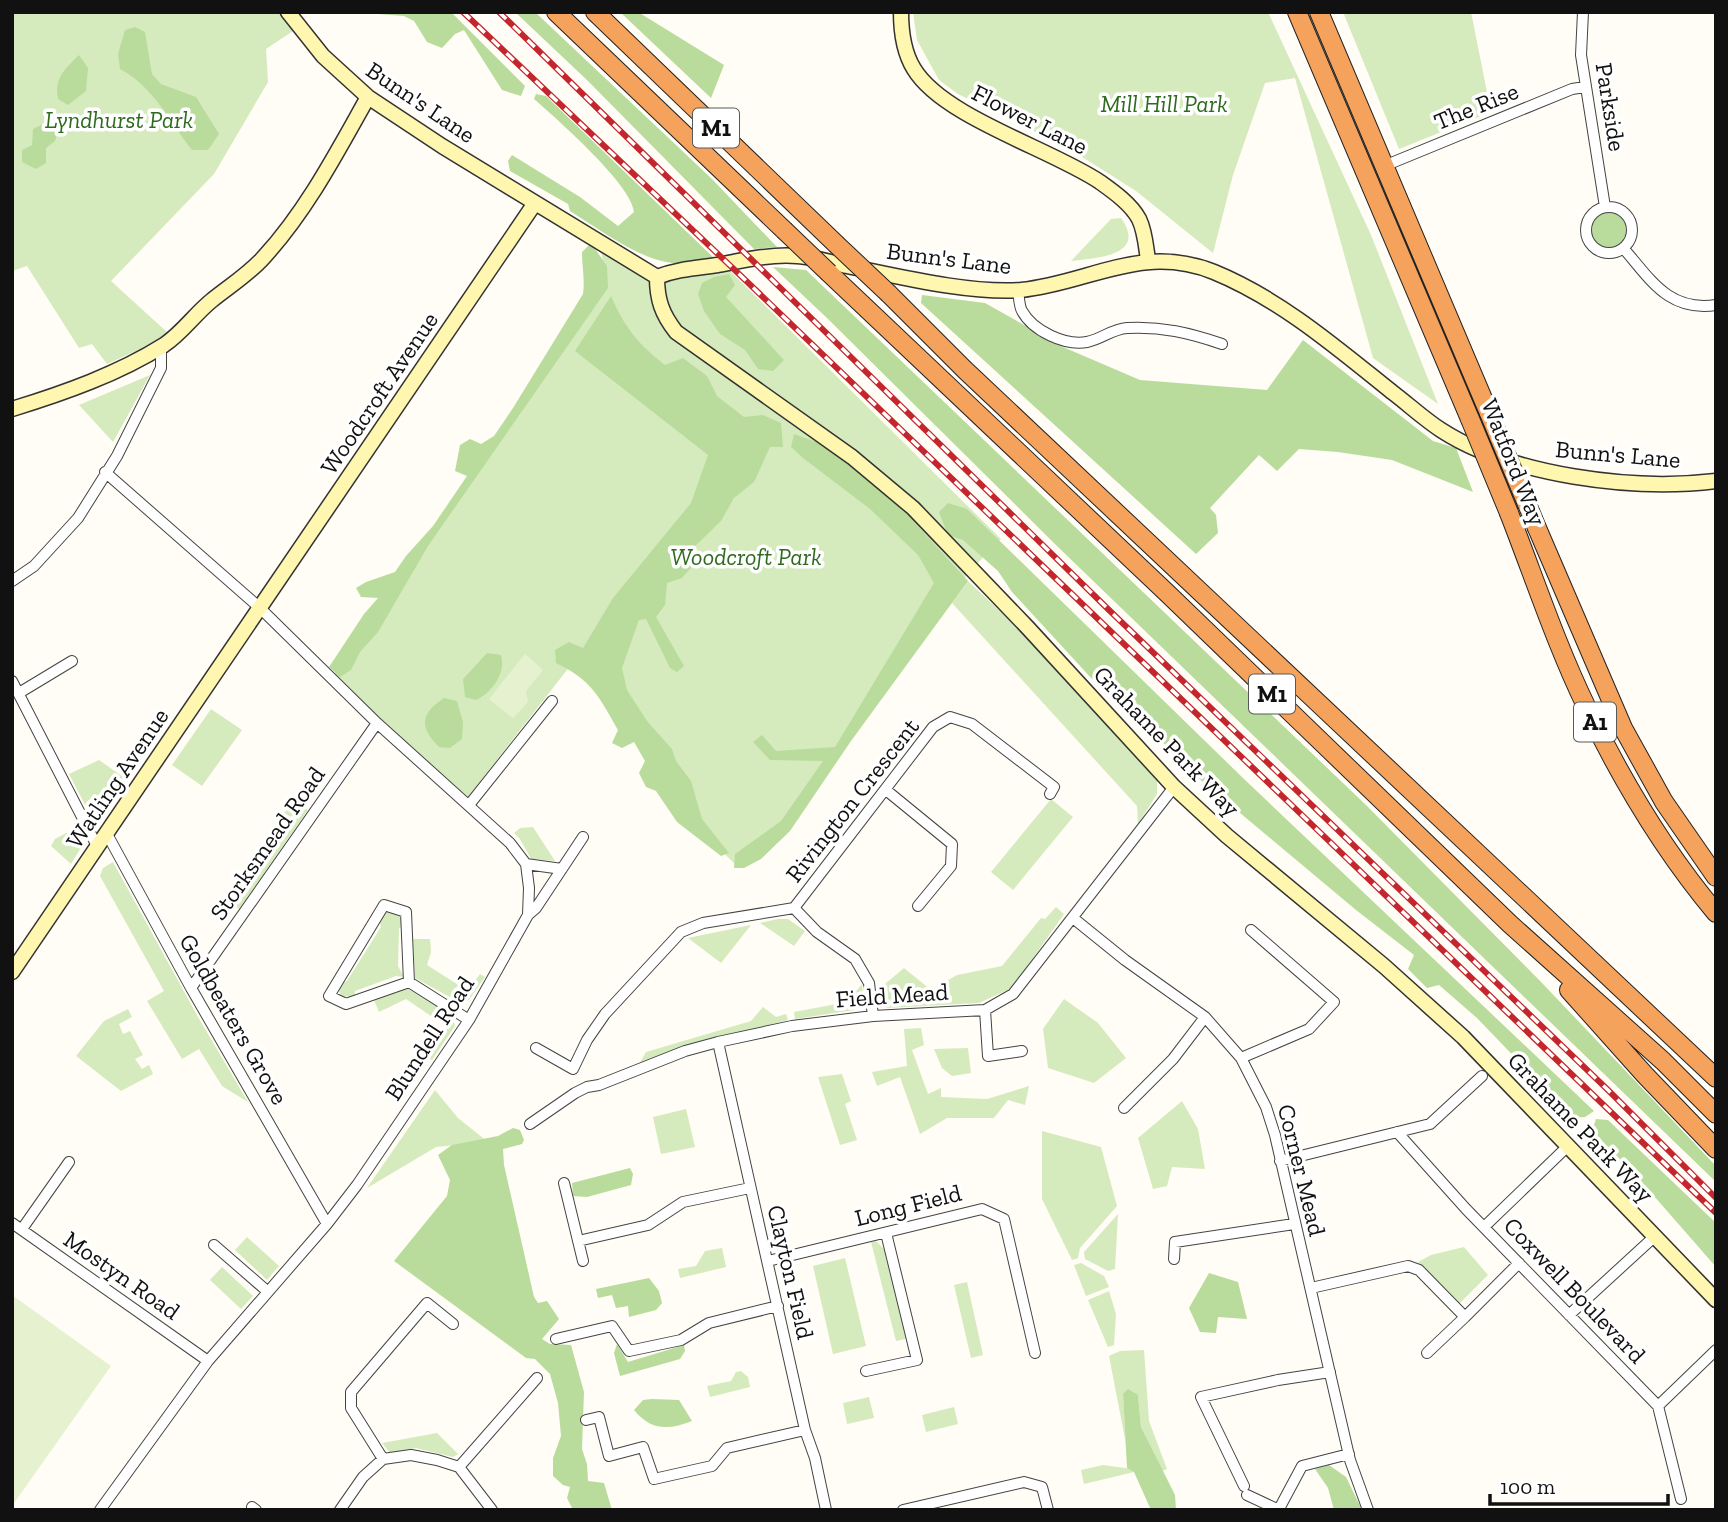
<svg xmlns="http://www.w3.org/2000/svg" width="1728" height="1522" font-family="'Zilla Slab',serif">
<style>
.green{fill:#d5ebbd}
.forest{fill:#b9dc9c}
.pitch{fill:#e6f2cf}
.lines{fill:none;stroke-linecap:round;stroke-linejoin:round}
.street-casing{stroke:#444;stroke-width:12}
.secondary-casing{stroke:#333;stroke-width:17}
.highway-casing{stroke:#222;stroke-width:20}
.street{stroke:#fff;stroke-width:10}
.secondary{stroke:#fff6b0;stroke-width:14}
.highway{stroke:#f5a25d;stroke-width:18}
.rail-casing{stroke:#c4262e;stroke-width:6}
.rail{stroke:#fff;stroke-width:3.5;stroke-dasharray:10;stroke-linecap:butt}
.highway-bridge-casing{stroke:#222;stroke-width:20;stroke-linecap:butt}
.highway-bridge{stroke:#f5a25d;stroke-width:18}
.labels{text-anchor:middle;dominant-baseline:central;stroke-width:7;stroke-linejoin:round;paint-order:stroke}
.shield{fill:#fff;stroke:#585858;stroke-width:2}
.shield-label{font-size:23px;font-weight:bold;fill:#111}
.street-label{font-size:24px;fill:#111;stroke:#fff}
.park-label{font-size:24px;font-style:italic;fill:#2f6b1f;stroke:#fff}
</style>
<rect width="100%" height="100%" fill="#fffdf5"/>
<!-- green -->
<path class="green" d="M12,12H288L299,27L266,49L268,82L214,174L111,281L168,333L138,350L107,364L92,344L79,348L27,266L12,271Z
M913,12H1268L1371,235L1438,404L1373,358L1295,78L1265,83L1233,175L1213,253L1136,191L1068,148L958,94L939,80L917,40Z
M1343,12H1471L1491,112L1399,149Z
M1121,218C1148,256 1096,258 1071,261L1111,219Z
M599,240L657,277L725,266L1001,539L969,572L780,833L736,865L688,819L581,652L464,802L331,678L607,282Z
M150,375L113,442L79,405Z
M968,581L1024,634L1157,780V794L1138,824L1137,806L952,603Z
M211,709L242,730L202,786L172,765Z
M99,760L126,779L104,818L93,820L69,774Z
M1051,799L1073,817L1013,890L991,872Z
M293,800L308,810L239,909L225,900Z
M77,827L85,841L71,864L51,846L55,839Z
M533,827L555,861L531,859L520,839L514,833L520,828Z
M113,862L198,1017L248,1102L222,1086L199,1049L182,1059L147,1001L164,991L100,876L103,868Z
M1056,907L1064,914L1012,988L979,1003L886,1008L879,989L904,968L931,990L957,975L1002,966L1041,918L1045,919Z
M385,912H393L400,916L404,925L399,928L398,966L404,977L396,976L355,991V996L342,997L338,989L342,983L347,981L381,927L379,919Z
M778,919H788L805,931L794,946L760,923Z
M751,925L721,963L688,938Z
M413,939H430L431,952L427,965L468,991L480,974L485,977L469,1000L461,1003L415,978Z
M862,984L863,999L855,1010L795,1019L794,1012L847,1002Z
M405,987L452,1015L455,1026L432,1060L426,1057L447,1027L406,999L379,1012L374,1000Z
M1064,999L1098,1023L1126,1058L1094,1083L1048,1068L1043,1029Z
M763,1007L776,1017L786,1014L788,1020L698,1043L638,1066L646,1052L751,1021Z
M128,1009L132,1017L119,1024L123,1034L130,1031L143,1055L135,1059L142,1069L149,1065L153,1074L121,1091L76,1056L104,1021Z
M921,1028L924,1045L912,1050L928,1094L941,1088V1097L987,1099L1029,1086L1025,1105L1008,1100L994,1118H947L920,1134L900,1077L877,1086L872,1072L907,1066L904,1029Z
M968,1048L971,1073L952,1076L942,1068L934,1049Z
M842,1074L851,1101L845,1104L857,1140L840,1145L818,1077Z
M435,1090L458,1118L488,1142L436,1147L367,1188Z
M1182,1101L1198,1129L1205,1169L1172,1167L1167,1186L1153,1189L1138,1138Z
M686,1109L695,1147L661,1154L653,1117Z
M1042,1131L1101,1147L1117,1206L1080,1248L1078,1258L1072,1260L1042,1199Z
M1118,1214L1115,1269L1108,1271L1085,1259L1084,1252Z
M247,1237L279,1266L267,1280L235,1250Z
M876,1241L886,1251L906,1339L896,1341L871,1242Z
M1464,1247L1488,1275L1459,1304L1418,1262L1431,1255Z
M722,1248L726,1267L680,1278L678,1269L696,1266L705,1251Z
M845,1258L866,1346L833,1354L813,1266Z
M1081,1263L1104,1276L1109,1287L1086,1296L1074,1265Z
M222,1267L253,1296L241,1309L210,1280Z
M967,1282L983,1355L971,1358L954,1285Z
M1109,1291L1116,1314L1114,1345L1108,1347L1088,1300Z
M1144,1350L1149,1421L1167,1469L1162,1471L1141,1427L1138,1395H1123L1126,1444L1109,1356L1120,1351Z
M741,1371L748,1377L750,1387L710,1397L707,1386L731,1381L736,1372Z
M869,1397L874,1418L847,1424L843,1403Z
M954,1407L958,1424L926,1432L922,1415Z
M437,1433L458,1454L453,1457L416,1448L390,1453L382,1443Z
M1103,1465L1132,1469L1134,1472L1084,1484L1081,1470Z"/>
<!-- forest -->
<path class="forest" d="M352,12H451L525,86L521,96L502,90L464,30L455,34L442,48L427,42L414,21L404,16Z
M515,12H535L712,179L777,247L754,249L588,81Z
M620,12H638L724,65L711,98Z
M135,27L145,32L152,74L161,84L196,97L219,134L208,150H192C169,121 154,87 120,69L118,54L125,30Z
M79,55L88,68L86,91L68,105L58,99C54,78 65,69 79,55Z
M536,94L546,96L716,260C702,262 687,265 672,263C638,259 599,229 570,211L568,204L510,171L508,161L512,155L580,197L618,226L634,212C632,185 557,119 534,99Z
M49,121L59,129L55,141L46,148V163L36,169L22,162V150L32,145L33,129Z
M1590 230a19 19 0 1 1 38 0a19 19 0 1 1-38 0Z
M591,243L607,266L608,288L428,546L378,632L360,652L351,670L340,677L329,667L364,614L378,598L361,597L356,588L366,582L395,572L406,556L433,526L467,476L455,471L460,445L470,439L481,444L494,436L513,408L583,294C585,280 582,267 582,252Z
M773,267L806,270L1366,805L1542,983L1716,1166V1182L1058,547L828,319Z
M729,274L735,285L726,297L784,360L773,371L758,369L745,350L720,334L704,311L698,294L702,283L714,277Z
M922,295L985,303L1063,347L1140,380L1267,390L1303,340L1433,441L1456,448L1473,492L1392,460L1338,452L1299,449L1277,471L1259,455L1210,508L1216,515L1218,533L1196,554L921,303Z
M611,296C625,328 638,344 665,365L683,358L707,376L717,396L744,417L763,415L781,423L783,447H770L754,482L734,498L721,521L689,552L697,561L682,578L667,583L665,605L656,617L684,666L677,672L670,668L646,619L639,620L622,668L627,690L647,721L672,749L676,761L691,781L702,819L729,853L721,856L677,822L656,791L646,787L639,773L645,761L634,742L622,748L612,743L618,730C599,697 592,680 556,663L555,650L569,642L583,648L613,598L691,503L708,455L575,351Z
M794,434L828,446L894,500L968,581L851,741L790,831L761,859L744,868H734L735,854L781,821L823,761L770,760L753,742L762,735L776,751L835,747L934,583L918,555L870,509L803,458L791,447Z
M948,503L967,509L1244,779L1594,1111L1585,1117L1573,1118L1477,1018L1439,985L1427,988L1408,969L1414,955L1356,910L1184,766L1150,728L1143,731L1121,697L1103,691L1012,592L998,571L963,540L948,535L939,512Z
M487,653L501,655C506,674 492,692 476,700L465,697L463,679Z
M444,698L457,701L463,722L462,739L450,748L439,747C419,727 420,714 444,698Z
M1596,1119L1608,1120L1716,1223V1267L1654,1196L1592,1131Z
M513,1128L520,1130L524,1140L522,1144L503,1149L504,1165L534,1297L538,1303L547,1301L559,1319L542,1339L550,1344L571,1345L584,1392L582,1449L587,1464L588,1481L604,1483L612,1510H573L567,1498L570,1487L563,1485L553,1476V1458L561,1436L558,1403L550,1374L535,1359L526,1358L394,1261L447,1196L450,1180L438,1155L452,1145L498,1136Z
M630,1168L633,1174L631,1185L587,1197L573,1196L572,1183Z
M1209,1273L1238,1282L1247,1319L1218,1317L1216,1333L1200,1332L1189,1308Z
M649,1278L659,1291L662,1303L656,1310L629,1317L628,1306L616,1308L612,1295L598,1298L596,1289Z
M617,1344L628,1362L684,1345L685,1351L680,1359L620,1376L614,1353Z
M1128,1389L1138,1395L1141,1427L1175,1495L1176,1510H1151L1134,1472L1127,1468L1123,1394Z
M652,1399L679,1400L692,1421C669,1430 651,1431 634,1410L643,1400Z
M1329,1465L1346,1477L1362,1510H1334L1328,1488L1315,1469Z"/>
<!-- pitch -->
<path class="pitch" d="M525,654L543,670L526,691L528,702L513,718L489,699Z
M12,1295L111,1366L12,1506Z"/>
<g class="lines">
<!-- street casing -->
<g class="street-casing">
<path id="street" d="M1583,12L1581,55L1605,207
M1384,166L1572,89L1585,87
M1586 230a23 23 0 1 1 46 0a23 23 0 1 1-46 0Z
M1624,249C1651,280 1669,312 1716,305
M1018,290C1019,296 1019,306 1022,311C1033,331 1065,346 1087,342C1102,339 1112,329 1127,328C1161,326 1190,333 1222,344
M12,581L34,566L78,518L117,456L161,368V346
M12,681L98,848
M19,693L72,661
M886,790L952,844L951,866L918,906
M469,805L552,701
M107,834L191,988L327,1224
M526,864L562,869
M794,908L933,727L950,717L972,724L1054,787L1050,794
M794,908L817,932L855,959L869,983L873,1016
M528,915L536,908L583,837
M1073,918L1125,960L1205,1017L1241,1058L1266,1107L1275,1135L1350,1460L1368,1510
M409,982L406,912L384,905L329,996L346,1004L409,982L469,1020
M191,988L377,723
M985,1010L988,1056L1022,1051
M718,1042L805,1430L815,1458L826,1510
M536,1048L573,1069L587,1040L605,1014L681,932L703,923L794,908
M1241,1058L1309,1029L1334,1002L1251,930
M1124,1108L1173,1059L1205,1017
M530,1124L575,1093L587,1087L599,1085L685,1051L718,1042L792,1026L873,1016L985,1010L1013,994L1174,787
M1397,1132L1466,1209L1658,1406L1681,1499
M1280,1161L1430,1124L1482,1076
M564,1183L583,1261
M12,1223L208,1361
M1484,1227L1569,1145
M22,1229L69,1162
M578,1241L648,1225L683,1202L750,1188
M214,1245L267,1291
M1174,1259L1175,1242L1294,1224
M768,1261L982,1209L1004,1219L1035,1353
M1311,1288L1408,1266L1419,1270L1465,1317L1519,1263
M1569,1315L1654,1237
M556,1339L612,1326L629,1351L681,1340L709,1323L778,1306
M1427,1353L1465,1317
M866,1371L917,1360L886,1233
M1658,1406L1716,1350
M586,1420L599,1417L609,1456L643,1447L654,1479L712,1466L727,1448L805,1430
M383,1459L351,1408V1392L427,1303L453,1324
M459,1467L537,1378
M459,1467L492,1510
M1244,1486L1201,1397L1278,1380L1330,1372
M1247,1495L1279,1510
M252,1507L256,1510
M1279,1509L1302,1466L1349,1454
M100,1510L208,1361L327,1224L357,1185L469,1020L528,915L529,888L526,864L510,843L377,723L260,608L105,472
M340,1510L363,1477L383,1459L411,1455L437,1460L459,1467
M903,1510L1024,1482L1042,1487L1048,1510"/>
</g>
<!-- secondary casing -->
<g class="secondary-casing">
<path id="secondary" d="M288,12L323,56L368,97L442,146L657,277
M901,12C901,31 904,53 914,69C943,117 1051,149 1100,182C1114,192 1131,204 1139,219C1145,231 1146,247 1148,260
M657,277C657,300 662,314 676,332L852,457L913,508L1028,628L1174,787L1227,836L1384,966L1463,1037L1716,1300
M657,277C677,269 697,268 718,265C744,260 770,254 797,256C813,257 830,262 847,266C897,276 970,294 1021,290C1090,283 1141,243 1214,272C1280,299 1337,348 1392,392C1408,404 1424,419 1441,430C1512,476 1633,491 1716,481
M12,409C64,393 118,374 164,345C182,333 194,315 211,301C228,287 248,275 264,257C307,210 337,152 368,97
M12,972L535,203"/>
</g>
<!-- highway casing -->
<g class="highway-casing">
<path id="highway" d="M556,12L784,230
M595,12L836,244
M1297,12L1470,419
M1319,12L1489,413
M829,273L1166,592L1510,924L1663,1061L1716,1114
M889,294L965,370L1716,1078
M1509,513C1534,577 1556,644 1586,706C1621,779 1664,851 1716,913
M1537,528L1623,728L1664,802L1716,877
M1569,990L1645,1075L1716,1149"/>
</g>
<!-- street -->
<use href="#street" class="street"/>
<!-- secondary -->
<use href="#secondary" class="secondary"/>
<!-- highway -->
<use href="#highway" class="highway"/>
<!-- rail casing -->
<g class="rail-casing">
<path id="rail" d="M463,12L739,274L1716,1213
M499,12L1109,610L1608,1090L1716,1198"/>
</g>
<!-- rail -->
<use href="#rail" class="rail"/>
<!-- highway-bridge casing -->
<g class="highway-bridge-casing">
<path id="highway-bridge" d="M784,230L829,273
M836,244L889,294
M1489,413L1537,528
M1470,419L1509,513"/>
</g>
<!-- highway-bridge -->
<use href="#highway-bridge" class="highway-bridge"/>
</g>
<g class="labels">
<!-- shield labels -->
<g class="shield">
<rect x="693" y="108.5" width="46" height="39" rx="5"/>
<rect x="1249" y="674.5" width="46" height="39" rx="5"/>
<rect x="1574" y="702.5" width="42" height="39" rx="5"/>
</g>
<g class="shield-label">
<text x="716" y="128">M1</text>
<text x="1272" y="694">M1</text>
<text x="1595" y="722">A1</text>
</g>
<!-- street labels -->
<g class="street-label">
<text transform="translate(421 102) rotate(34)">Bunn's Lane</text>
<text transform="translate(1476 106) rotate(-22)">The Rise</text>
<text transform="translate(1611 107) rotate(81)">Parkside</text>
<text transform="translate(1030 119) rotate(27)">Flower Lane</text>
<text transform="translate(949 258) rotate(7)">Bunn's Lane</text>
<text transform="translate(379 393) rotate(-56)">Woodcroft Avenue</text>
<text transform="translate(1618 454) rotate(5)">Bunn's Lane</text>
<text transform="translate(1514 462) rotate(68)">Watford Way</text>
<text transform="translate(1167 741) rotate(46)">Grahame Park Way</text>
<text transform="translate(117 778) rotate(-56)">Watling Avenue</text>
<text transform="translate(852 800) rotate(-52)">Rivington Crescent</text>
<text transform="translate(267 843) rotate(-55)">Storksmead Road</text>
<text transform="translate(892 995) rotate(-4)">Field Mead</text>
<text transform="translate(234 1019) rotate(60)">Goldbeaters Grove</text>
<text transform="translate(429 1038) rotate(-57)">Blundell Road</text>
<text transform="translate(1581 1127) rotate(46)">Grahame Park Way</text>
<text transform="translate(1302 1170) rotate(76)">Corner Mead</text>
<text transform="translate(908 1205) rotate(-14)">Long Field</text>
<text transform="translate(791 1272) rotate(77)">Clayton Field</text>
<text transform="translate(122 1275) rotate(35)">Mostyn Road</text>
<text transform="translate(1575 1290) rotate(46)">Coxwell Boulevard</text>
</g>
<!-- park labels -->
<g class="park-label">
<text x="1164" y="103">Mill Hill Park</text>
<text x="119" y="119">Lyndhurst Park</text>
<text x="746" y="556">Woodcroft Park</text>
</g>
</g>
<!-- border -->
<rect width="1728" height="1522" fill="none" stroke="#111111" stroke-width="28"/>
<!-- scale -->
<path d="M1490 1494v10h178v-10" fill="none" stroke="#111111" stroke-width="3.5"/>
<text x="1500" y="1494" font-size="21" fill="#111111" stroke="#ffffff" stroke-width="5" paint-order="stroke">100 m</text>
</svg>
